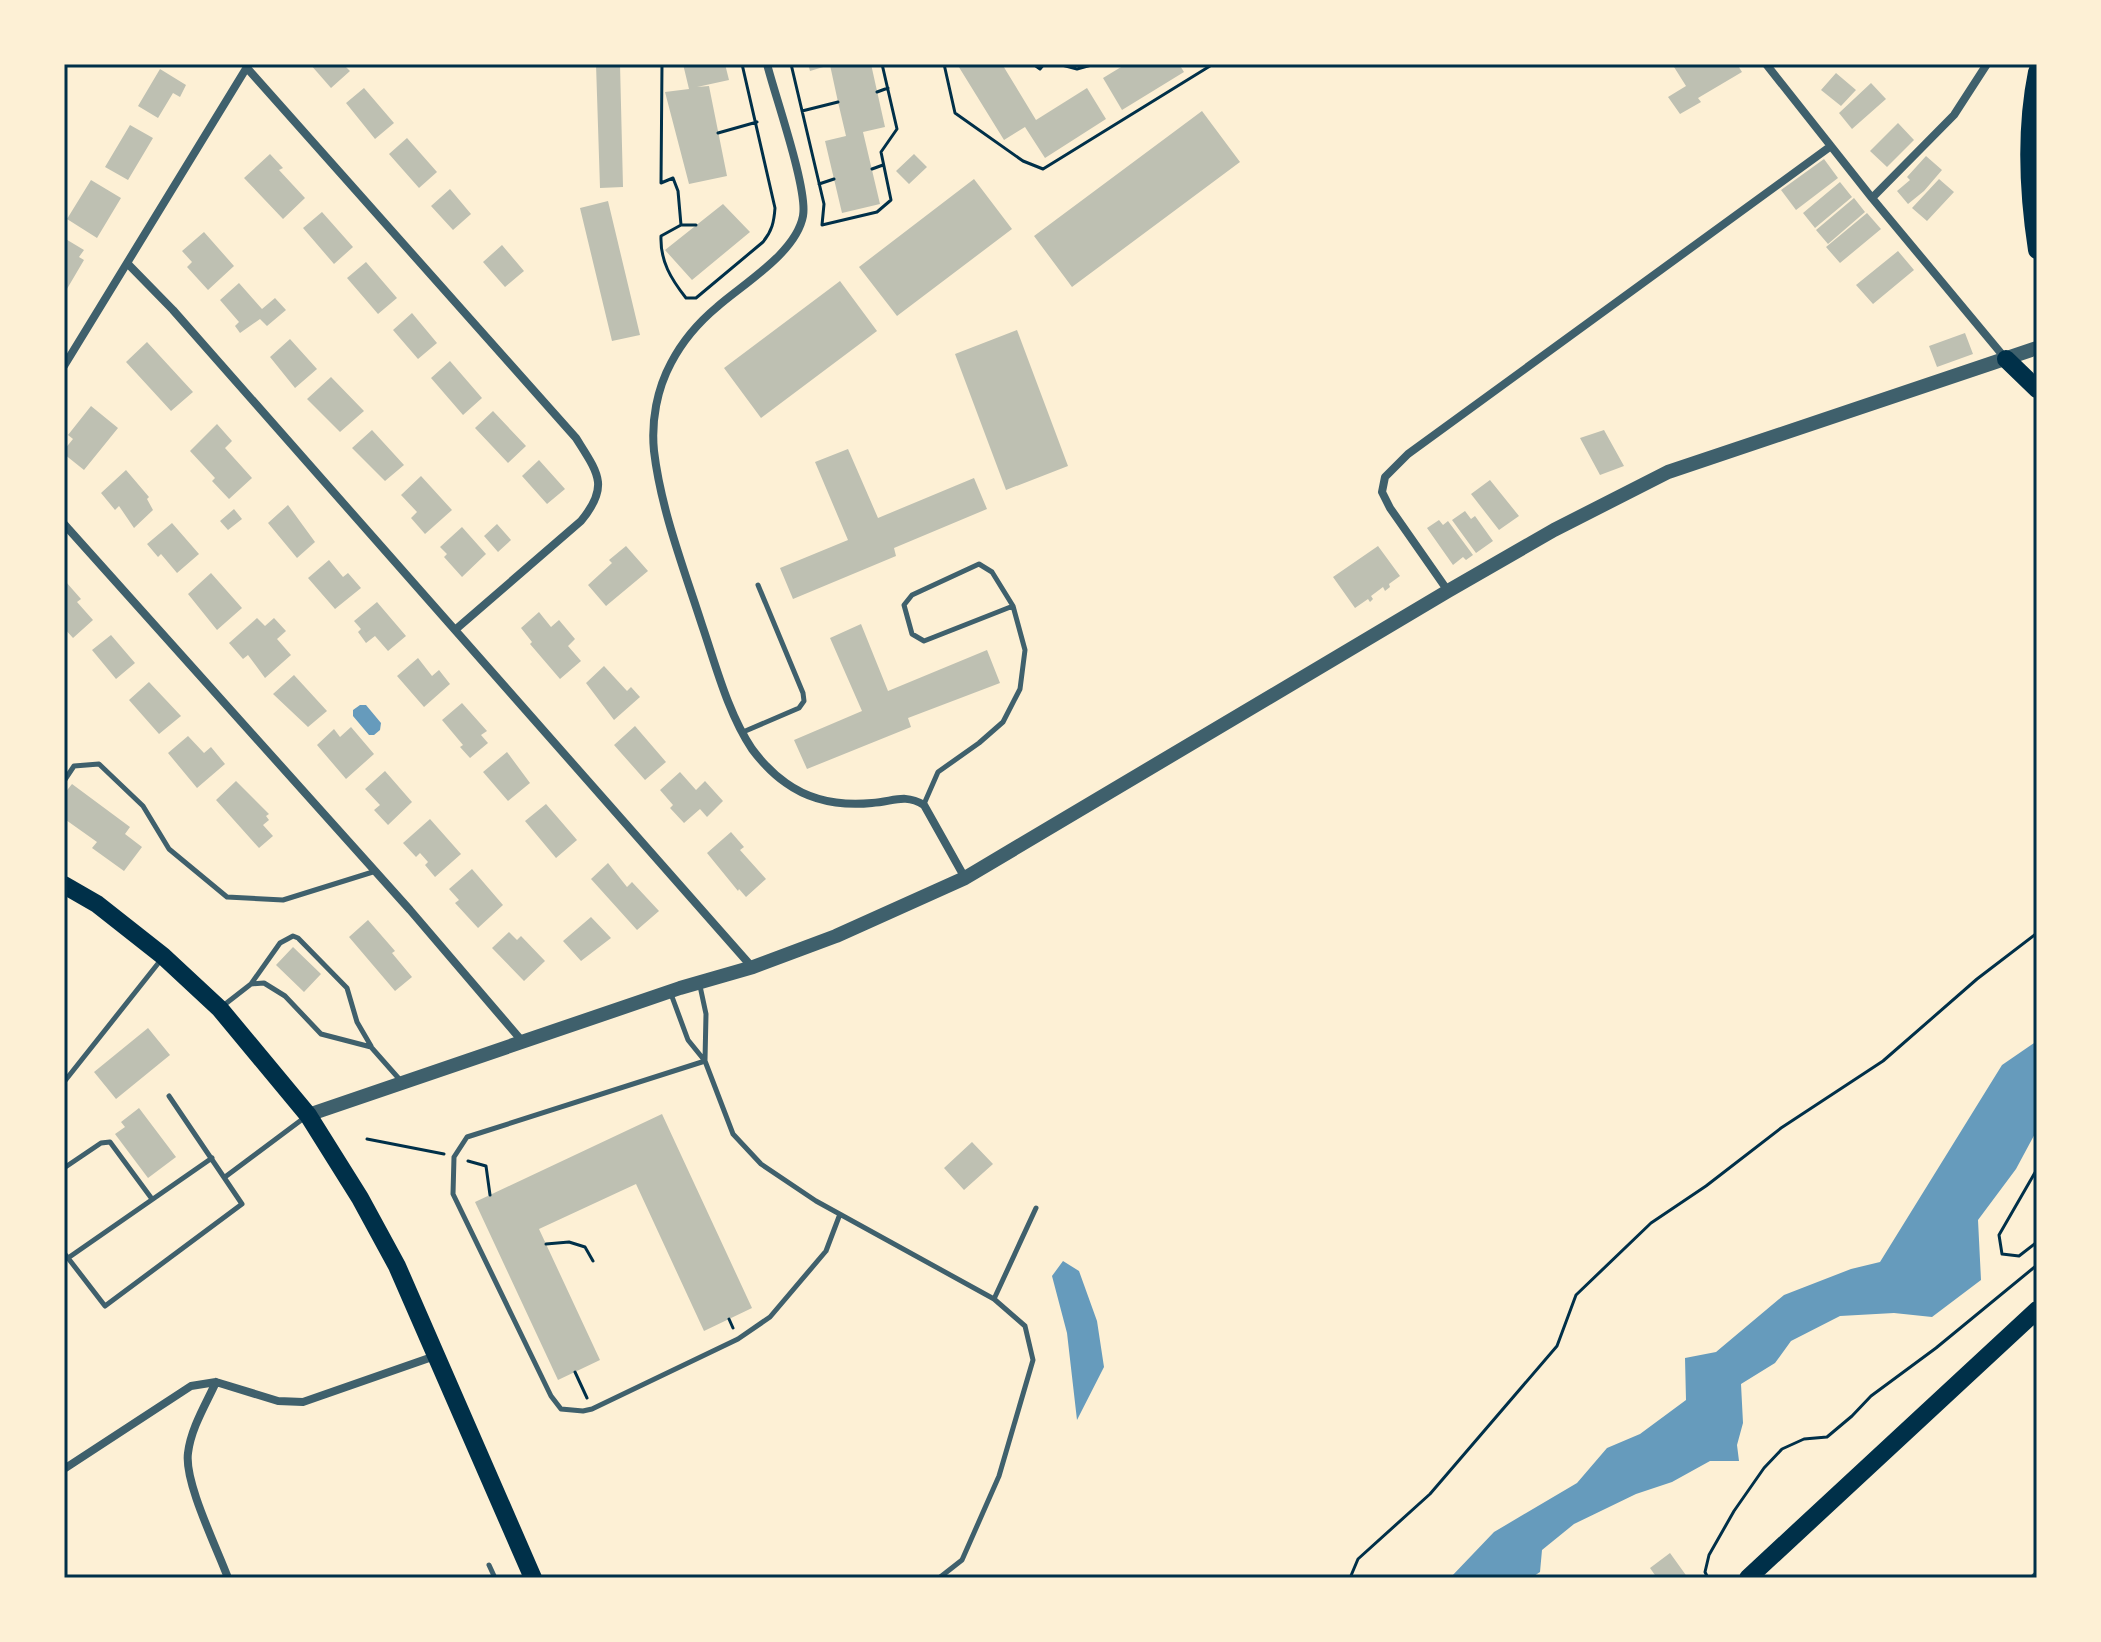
<svg xmlns="http://www.w3.org/2000/svg" width="2101" height="1642" font-family="Figtree,sans-serif">
<style>
.water{fill:#669bbc}
.building{fill:#bec0b2}
.lines{fill:none;stroke-linecap:round;stroke-linejoin:round}
.path{stroke:#003049;stroke-width:3}
.service{stroke:#3f606c;stroke-width:5}
.minor{stroke:#3f606c;stroke-width:8}
.tertiary{stroke:#3f606c;stroke-width:14}
.primary{stroke:#003049;stroke-width:18}
.neatline{fill:none;stroke:#003049;stroke-width:3}
</style>
<rect width="100%" height="100%" fill="#fdf0d5"/>
<!-- water -->
<path class="water" d="M360,705H366L381,723L380,730L374,735H369L353,716V710Z
M2037,1041V1130L2016,1169L1978,1220L1981,1280L1932,1317L1894,1313L1840,1316L1791,1341L1775,1363L1741,1384L1743,1423L1737,1445L1739,1461H1710L1672,1482L1636,1494L1574,1524L1542,1550L1540,1572L1531,1578H1450L1494,1532L1577,1483L1607,1448L1640,1434L1686,1400L1685,1358L1716,1352L1784,1295L1851,1269L1880,1262L2002,1065Z
M1063,1261L1079,1271L1097,1321L1104,1367L1077,1420L1067,1333L1052,1276Z"/>
<!-- building -->
<path class="building" d="M310,64H343L350,71L331,88Z
M596,64H620L623,187L600,188Z
M683,64H725L729,80L697,87L709,86L727,176L689,184L665,92L689,89Z
M808,64H871L885,127L863,132L880,204L842,213L825,141L846,136L838,102L830,65L810,71Z
M957,64H1002L1036,120L1087,88L1106,119L1045,158L1025,127L1004,140Z
M1126,64H1179L1184,72L1122,110L1103,78Z
M1678,64H1737L1742,72L1698,98L1701,102L1680,114L1668,97L1686,86L1674,67Z
M160,69L186,85L180,97L173,93L158,118L138,106Z
M1836,73L1856,90L1841,106L1821,90Z
M1871,83L1886,99L1852,129L1839,113Z
M364,88L394,123L375,139L346,103Z
M1202,111L1240,162L1072,287L1034,236Z
M1898,123L1914,140L1887,167L1870,151Z
M130,125L153,138L128,180L105,167Z
M407,138L437,172L419,188L389,154Z
M270,154L283,168L279,170L305,198L283,219L244,178Z
M914,154L927,167L909,184L896,171Z
M1926,156L1942,170L1924,191L1908,204L1897,191L1910,180L1907,177Z
M1824,159L1838,178L1796,210L1781,190Z
M974,179L1012,229L897,316L859,267Z
M1939,179L1954,192L1927,221L1912,208Z
M91,180L121,198L97,238L67,219Z
M1840,182L1852,197L1815,228L1803,213Z
M450,189L471,214L453,230L431,206Z
M1854,198L1865,212L1828,244L1816,230Z
M608,201L640,335L612,341L580,208Z
M723,204L750,232L692,280L665,250Z
M322,212L353,247L334,264L303,228Z
M1867,213L1881,229L1840,263L1826,247Z
M204,232L234,266L208,290L187,267L192,262L182,251Z
M64,238L84,250L79,257L84,260L64,294Z
M502,245L524,271L505,287L483,262Z
M1898,251L1914,270L1873,304L1856,285Z
M366,262L397,298L378,314L347,278Z
M840,281L877,331L761,418L724,368Z
M239,283L262,309L275,298L286,310L267,326L260,319L240,333L235,326L239,322L220,300Z
M412,313L437,343L418,359L393,330Z
M1017,330L1068,466L1006,490L955,354Z
M1965,333L1973,354L1937,367L1929,346Z
M290,339L317,369L295,388L270,357Z
M147,342L193,392L171,411L126,362Z
M450,361L482,398L463,415L431,378Z
M331,377L364,411L340,432L307,399Z
M91,406L118,428L84,470L64,454V450L73,439L68,435Z
M493,411L526,446L508,463L475,428Z
M217,424L232,441L225,448L252,478L229,499L212,481L215,478L190,451Z
M372,430L404,465L385,481L352,448Z
M1604,430L1624,466L1600,475L1580,438Z
M848,449L878,518L974,478L987,509L894,548L896,556L793,599L780,568L848,540L815,462Z
M539,460L565,489L547,504L522,476Z
M126,470L149,497L147,499L153,510L134,528L119,506L115,510L101,493Z
M421,476L452,510L425,534L411,518L417,512L401,495Z
M1490,480L1519,516L1499,530L1471,494Z
M288,505L315,542L297,558L268,523Z
M234,509L242,519L228,530L220,521Z
M1465,511L1471,519L1475,516L1493,541L1476,553L1452,520Z
M1439,520L1443,525L1448,521L1473,555L1466,560L1463,557L1453,565L1427,528Z
M172,523L199,554L177,573L161,554L158,557L147,544Z
M497,524L511,540L498,552L484,536Z
M462,527L486,554L462,577L444,557L447,554L440,547Z
M626,546L648,571L606,606L588,585L612,563L609,560Z
M1378,546L1400,576L1389,584L1390,587L1385,591L1383,587L1371,596L1373,599L1370,602L1368,599L1355,608L1333,577Z
M329,560L343,577L348,573L361,588L335,609L308,578Z
M211,573L242,608L217,630L188,594Z
M66,582L81,599L77,602L93,620L73,638L64,628Z
M377,602L406,636L388,651L375,636L366,643L358,632L361,629L354,621Z
M539,612L551,627L559,620L575,639L568,646L581,661L560,679L530,644L532,642L521,628Z
M257,618L265,626L274,618L286,631L277,639L291,655L265,678L248,655L243,659L229,643Z
M861,624L888,691L987,650L1000,683L908,718L911,727L807,769L794,740L862,711L830,638Z
M111,635L135,663L116,679L92,650Z
M418,658L432,676L439,670L450,684L424,707L397,676Z
M604,666L627,691L631,687L640,697L614,720L586,683Z
M294,675L327,711L308,727L273,694Z
M149,682L181,716L159,734L129,700Z
M462,703L487,731L481,735L488,743L470,758L460,747L463,745L442,720Z
M635,726L666,762L645,780L614,745Z
M351,727L374,754L346,779L317,745L334,729L340,737Z
M188,736L204,753L211,747L225,764L197,788L168,753Z
M507,752L530,783L508,801L483,772Z
M385,771L412,802L388,825L374,810L380,805L365,789Z
M680,772L696,790L705,781L723,801L707,817L700,809L684,823L670,808L673,805L660,790Z
M236,781L269,814L266,816L269,820L263,825L273,836L259,848L216,800Z
M72,784L130,827L125,834L142,847L124,871L92,848L97,842L66,820L64,823V794Z
M546,804L577,840L556,858L525,821Z
M430,819L461,854L435,877L425,865L428,862L420,853L416,857L403,843Z
M731,832L744,847L740,850L766,879L746,897L739,889L738,891L707,853Z
M608,863L627,887L632,882L659,911L637,930L591,879Z
M472,869L503,905L478,928L455,903L459,900L449,889Z
M591,917L611,938L581,961L563,941Z
M368,920L395,951L392,953L412,977L395,991L349,937Z
M509,932L517,940L521,936L545,961L524,981L492,948Z
M293,947L321,974L304,992L276,965Z
M148,1028L170,1055L116,1099L94,1072Z
M139,1108L176,1157L148,1178L115,1134L125,1127L121,1122Z
M662,1114L752,1308L704,1331L636,1184L539,1229L600,1360L558,1380L475,1202Z
M972,1142L993,1164L964,1190L944,1168Z
M1670,1553L1688,1578H1657L1650,1568Z"/>
<g class="lines">
<!-- path -->
<path class="path" d="M662,64L661,183L673,178L678,191L681,225L661,236C660,261 671,279 686,298H696L763,242C772,231 774,222 775,208L742,64
M791,64L824,204L822,225L877,212L891,200L881,152L897,129L882,64
M944,64L955,113L1023,161L1043,169L1210,66L1209,64
M1033,64L1040,69L1044,64
M1058,64L1077,69L1095,64
M877,92L888,88
M802,111L838,102
M718,133L757,122
M872,169L883,165
M819,184L834,179
M681,225H696
M367,1139L444,1154
M468,1161L486,1166L490,1195
M2037,1169L1999,1235L2002,1254L2019,1256L2037,1242
M546,1244L569,1242L585,1247L593,1261
M729,1319L733,1328
M575,1372L587,1398
M1350,1578L1358,1559L1430,1494L1557,1346L1576,1295L1651,1223L1706,1186L1781,1128L1883,1061L1977,979L2037,933
M1708,1578L1705,1572L1709,1555L1734,1511L1764,1468L1782,1449L1804,1439L1827,1437L1852,1416L1871,1396L1936,1348L2037,1265"/>
<!-- service -->
<path class="service" d="M743,732L799,708L804,701L803,693L758,585
M64,781L74,766L99,764L143,806L169,849L227,897L283,900L376,871
M924,804L938,772L979,743L1003,722L1020,689L1025,650L1013,606L924,641L912,634L904,605L912,595L979,564L992,572L1013,606
M251,984L280,943L293,936L298,938L347,988L357,1022L371,1046
M700,986L706,1014L705,1060
M671,994L688,1040L705,1061L733,1134L761,1164L816,1201L994,1299L1025,1326L1033,1360L999,1476L962,1560L939,1578
M224,1005L251,984L264,983L285,996L321,1034L371,1047L401,1081
M705,1061L467,1137L454,1157L453,1194L551,1396L561,1409L583,1411L592,1409L738,1339L770,1317L826,1251L840,1214
M64,1082L160,961
M64,1168L101,1143L110,1142L152,1199
M225,1177L304,1118
M64,1253L68,1258L212,1158
M68,1258L105,1306L242,1204L169,1096
M994,1299L1036,1208
M489,1565L495,1578"/>
<!-- minor -->
<path class="minor" d="M767,64C775,96 808,189 803,216C796,253 743,284 717,307C699,322 682,342 671,363C657,389 651,421 654,451C661,510 684,569 702,625C716,666 728,713 752,749C761,761 773,774 786,783C811,801 841,806 872,803C893,802 904,793 924,805L965,878
M1766,64L1872,198L2005,358
M247,68L576,438C598,473 610,486 581,521L455,630
M1872,198L1954,115L1987,64
M128,264L173,310L752,967
M64,366L247,67
M64,524L410,910L522,1041
M1448,591L1390,508L1382,492L1385,477L1408,454L1831,146
M216,1382C206,1404 191,1428 188,1453C184,1482 217,1548 228,1578
M64,1469L191,1386L216,1382L278,1401L303,1402L435,1356
M2034,1578L2037,1575"/>
<!-- tertiary -->
<path class="tertiary" d="M308,1115L680,988L753,967L836,936L965,878L1448,591L1554,530L1668,472L2037,348"/>
<!-- primary -->
<path class="primary" d="M2037,72C2025,131 2028,191 2037,250
M2006,359L2037,389
M64,885L97,904L163,956L220,1009L308,1115L360,1198L397,1266L533,1578
M1748,1578L2037,1310"/>
</g>
<!-- border -->
<rect width="2101" height="1642" fill="none" stroke="#fdf0d5" stroke-width="132"/>
<rect x="66" y="66" width="1969" height="1510" class="neatline"/>
</svg>
